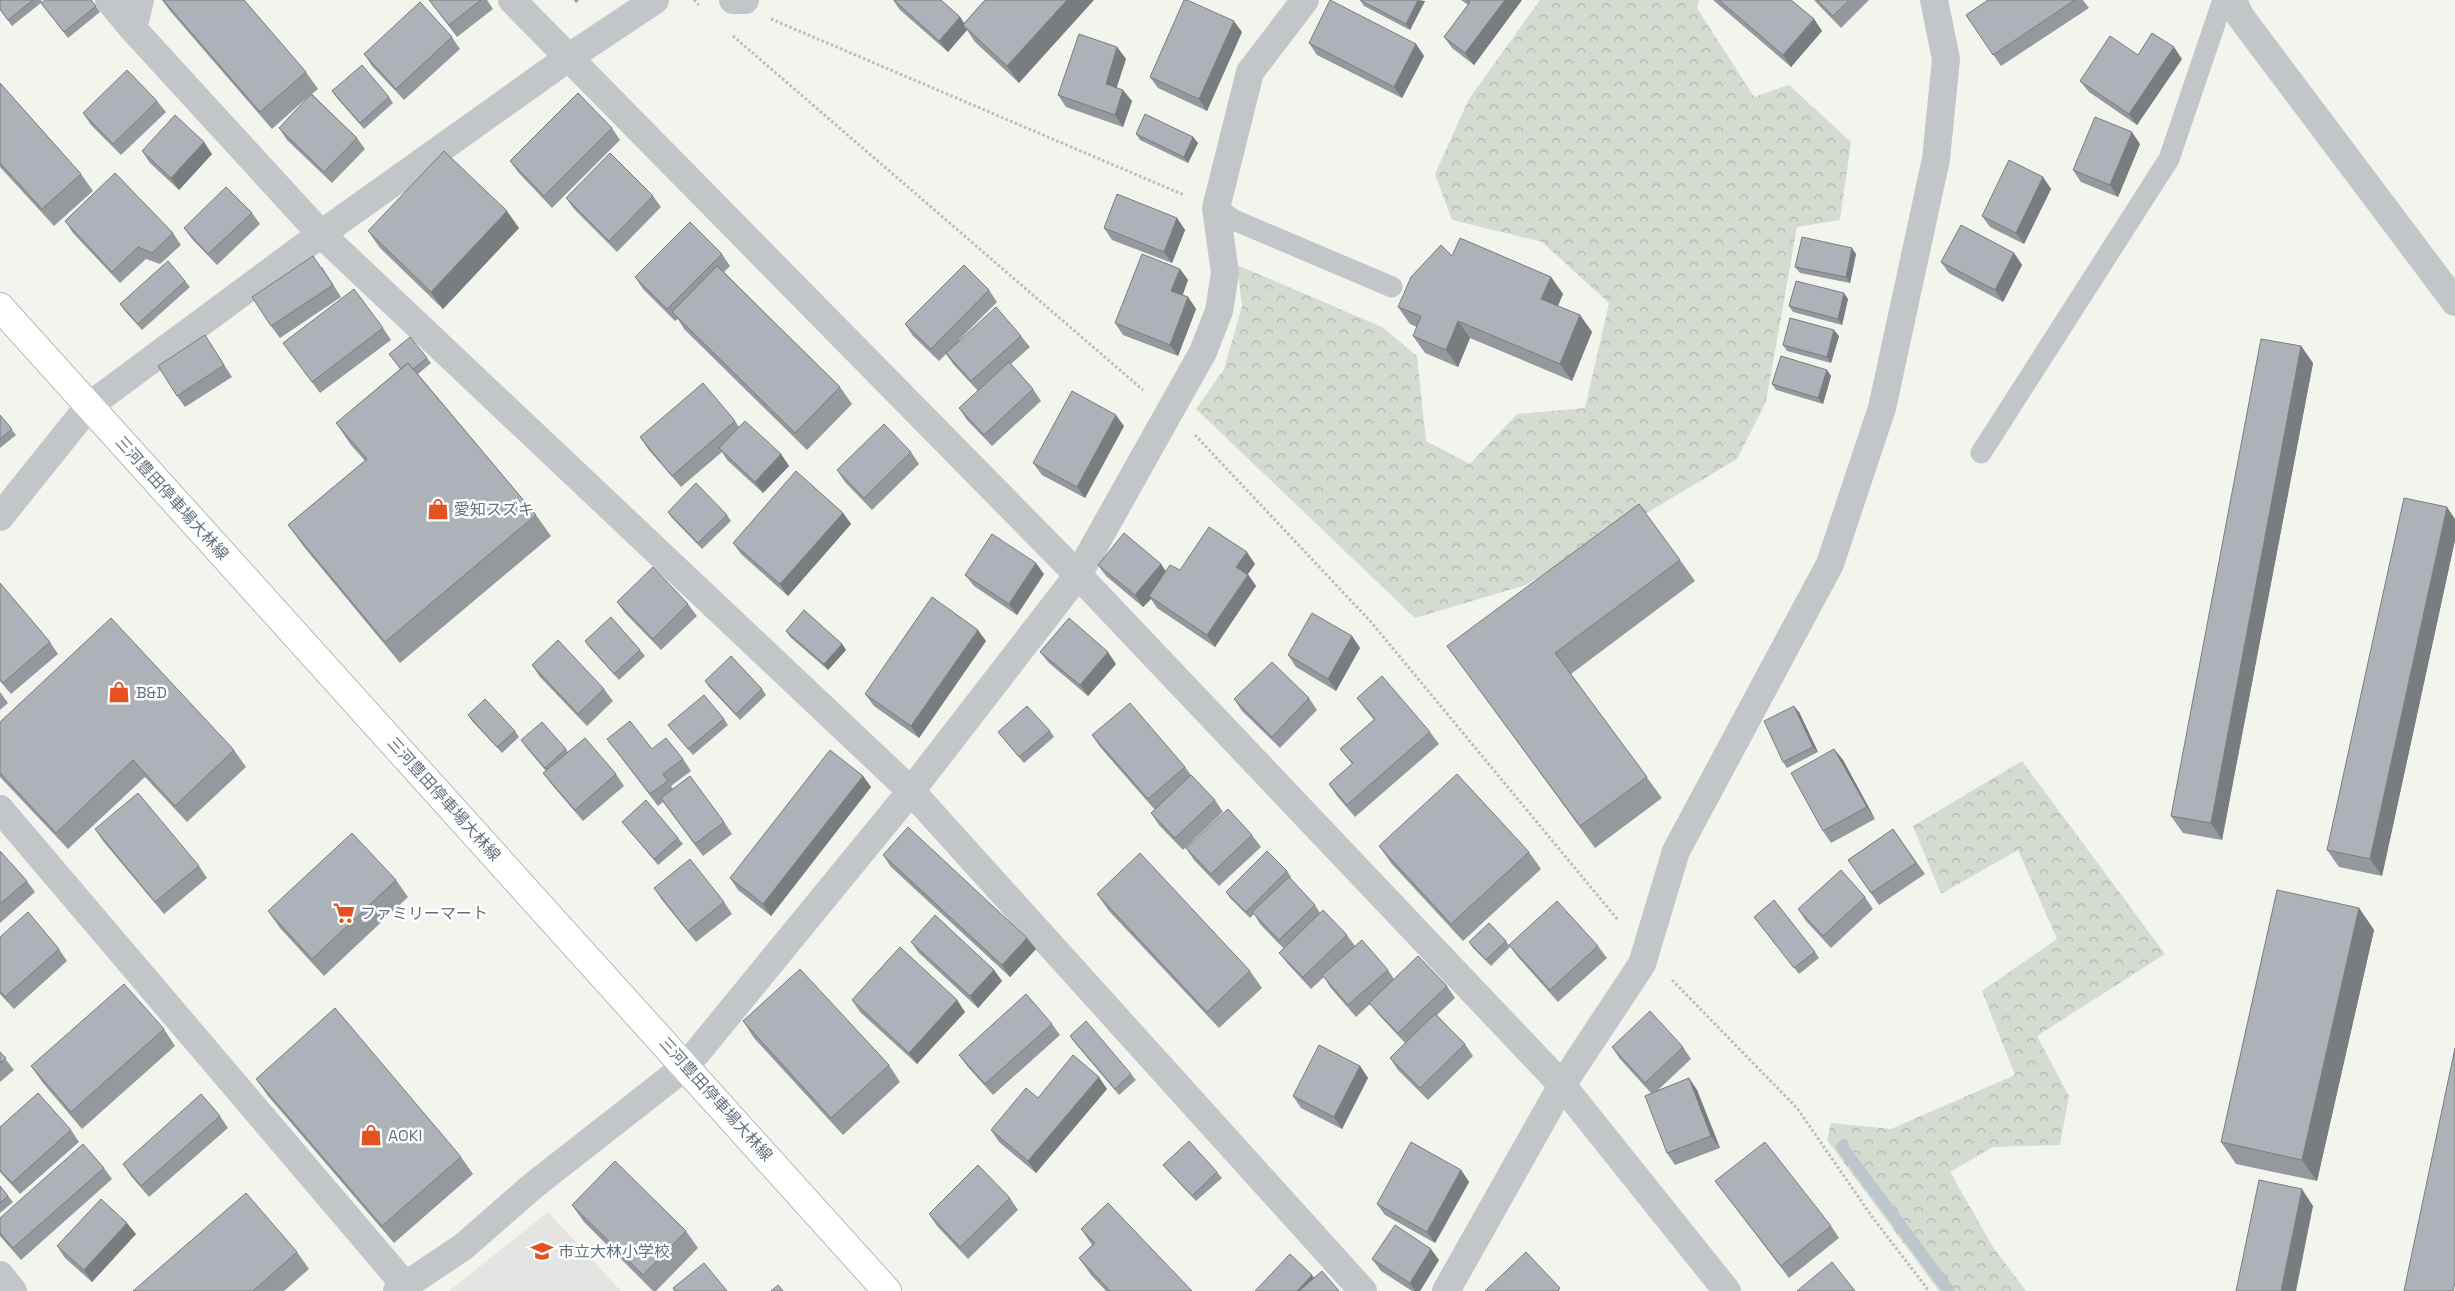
<svg xmlns="http://www.w3.org/2000/svg" width="2455" height="1291" font-family="'Space Grotesk','Noto Sans JP',sans-serif">
<style>
.built{fill:#e4e5e3}
.forest{fill:url(#forest-crowns)}
.lines{fill:none;stroke-linecap:round;stroke-linejoin:round}
.stream{stroke:#bcc6cb;stroke-width:12}
.secondary-casing{stroke:#b5b9bd;stroke-width:30}
.path{stroke:#babcbe;stroke-width:3;stroke-dasharray:2.5 2.5;stroke-linecap:butt}
.lane{stroke:#c3c6c9;stroke-width:21}
.street{stroke:#c3c6c9;stroke-width:28}
.secondary{stroke:#fff;stroke-width:28}
.wall{fill:#94999d}
.shaded-wall{fill:#787d80}
.building{fill:#acb2b7;stroke:#787d80}
.labels{text-anchor:middle;dominant-baseline:central;stroke-width:5;stroke-linejoin:round;paint-order:stroke}
.street-label{font-size:16px;fill:#627280;stroke:#fff}
.poi-label{font-size:16px;fill:#627280;stroke:#fff;text-anchor:start}
</style>
<defs>
<pattern id="forest-crowns" width="20" height="18" patternUnits="userSpaceOnUse" patternTransform="scale(1.25)"><rect width="20" height="18" fill="#d4dbd0"/><path d="M2 6a3 3 0 1 1 6 0M12 15a3 3 0 1 1 6 0" fill="none" stroke="#afb6ae"/></pattern>
</defs>
<rect width="100%" height="100%" fill="#f4f4ef"/>
<!-- built -->
<path class="built" d="M548,1212L621,1291H449Z"/>
<!-- forest -->
<path class="forest" d="M1540,0H1699L1697,8L1754,97L1789,85L1851,142L1840,220L1797,227L1766,402L1737,459L1526,585L1415,618L1196,409L1224,369L1242,306L1237,265L1382,327L1417,356L1426,441L1470,464L1517,414L1585,408L1609,303L1542,242L1452,220L1435,174L1469,99Z
M2022,761L2165,954L2037,1036L2069,1096L2060,1145L1993,1147L1950,1172L1993,1247L2026,1291H1939L1827,1140L1831,1123L1891,1129L2015,1075L1982,991L2057,939L2018,850L1941,894L1913,826Z"/>
<g class="lines">
<!-- stream -->
<path class="stream" d="M1842,1147L1949,1291"/>
<!-- secondary casing -->
<g class="secondary-casing">
<path id="secondary" d="M0,307L887,1291"/>
</g>
<!-- path -->
<path class="path" d="M694,0L699,5
M771,19L1184,195
M733,36L1143,390
M1195,435L1371,622L1618,920
M1672,980L1797,1108L1873,1218L1929,1291"/>
<!-- lane -->
<path class="lane" d="M1216,208L1234,220L1392,287
M1981,453L2169,159L2223,0"/>
<!-- street -->
<path class="street" d="M109,0L133,29L321,234L911,791L1363,1291
M512,0L1078,575L1562,1085L1727,1291
M733,0H745
M2233,0L2240,16L2455,302
M133,29L140,0
M0,517L89,406L321,234L568,58L655,0
M0,809L405,1285
M0,1275L13,1291
M397,1291L463,1247L534,1185L686,1066L911,791L1078,575L1203,352L1219,311L1225,273L1216,208L1250,72L1305,0
M1446,1291L1562,1085L1642,964L1676,851L1830,564L1882,408L1936,159L1946,59L1934,0"/>
<!-- secondary -->
<use href="#secondary" class="secondary"/>
</g>
<!-- wall -->
<path class="wall" d="M0,0H41L42,2L12,26L0,10Z
M162,0H244L306,72L318,89L312,94L357,138L365,149L332,183L287,140L279,128L310,95L272,129L171,12Z
M429,0H487L493,9L457,37Z
M574,0H579L576,3Z
M893,0H941L960,17L964,23L985,0L1019,83L975,42L967,30L948,52L900,10Z
M1360,0L1425,1L1410,30L1364,6Z
M1461,0H1522L1474,65L1452,48L1444,37L1468,5Z
M1713,0H1791L1814,19L1822,31L1791,67Z
M1814,0H1869L1841,28Z
M1988,0H2083L2089,8L2001,66L1966,15Z
M41,3L96,6L100,12L68,38Z
M1242,32L1207,111L1158,88L1150,77Z
M452,37L460,49L404,100L372,66L364,54Z
M1309,43L1416,44L1424,56L1402,98L1317,55Z
M1117,47L1126,59L1116,88L1132,101L1123,127L1066,107L1058,95Z
M2138,55L2182,59L2137,125L2089,92L2080,81Z
M0,83L81,174L93,191L54,226L0,167Z
M332,91L389,97L393,103L364,129L336,97Z
M157,101L166,112L121,155L91,125L83,113Z
M612,128L620,140L552,208L518,172L510,161Z
M1136,134L1193,137L1198,143L1188,163L1140,140Z
M2140,144L2118,197L2081,182L2073,170Z
M142,151L212,154L179,190L150,163Z
M2043,177L2051,189L2024,244L1990,227L1982,216Z
M653,196L661,207L617,252L574,209L566,198Z
M252,213L260,224L217,265L192,239L184,228Z
M1177,218L1185,230L1172,263L1112,240L1104,228Z
M65,221L173,233L181,245L160,264L146,259L120,283L73,233Z
M519,228L443,309L380,248L368,231Z
M2014,253L2022,265L2003,302L1949,273L1941,262Z
M722,254L730,266L724,272L840,387L852,404L807,450L684,329L678,319L675,321L643,289L635,277Z
M1856,254L1850,283L1800,273L1795,267Z
M1452,256L1551,277L1563,294L1558,306L1580,315L1592,332L1572,381L1470,338L1458,367L1425,353L1413,336L1417,327L1410,324L1398,307Z
M322,267L341,297L280,338L271,326Z
M1180,269L1188,280L1182,295L1188,297L1196,309L1178,356L1123,335L1115,323Z
M185,281L190,287L142,330L124,310L120,304Z
M989,290L997,302L959,340L1021,336L1030,347L1011,364L1033,389L1041,401L992,446L967,420L959,408L978,391L954,365L946,354L939,361L913,336L905,324Z
M1848,299L1842,325L1793,312L1789,306Z
M383,328L391,340L320,393L283,343Z
M205,335L232,377L185,407L177,396Z
M1839,336L1831,363L1787,351L1783,345Z
M2301,346L2313,363L2222,840L2183,833L2171,816Z
M389,354L427,358L431,363L418,374L536,515L551,536L400,663L304,547L288,525L365,461L351,445L336,423L400,369Z
M1827,370L1831,376L1823,404L1776,390L1772,384Z
M0,415L16,435L0,448Z
M735,421L739,427L781,454L789,466L763,493L727,460L722,452L681,487L648,449L640,437Z
M1124,426L1085,498L1042,475L1033,463Z
M911,452L919,464L872,510L845,482L837,470Z
M668,512L727,515L731,521L702,549L672,518Z
M843,513L851,524L788,596L741,554L733,543Z
M2455,519V540L2382,876L2339,867L2327,850Z
M1680,560L1695,581L1571,674L1662,798L1595,848L1447,646Z
M1255,564L1248,574L1256,586L1215,647L1157,608L1151,599L1143,607L1106,576L1098,565L1166,571Z
M1044,574L1017,615L974,586L965,575Z
M0,583L50,642L58,654L11,694L0,681Z
M617,602L688,604L697,616L661,650L625,613Z
M786,631L842,644L846,650L828,670L790,637Z
M1352,636L1360,648L1336,691L1296,667L1288,655Z
M585,641L640,650L645,656L619,680L589,647Z
M986,641L919,738L874,706L865,694Z
M1040,652L1116,664L1088,696L1049,663Z
M532,665L604,689L613,701L587,726L540,677Z
M705,681L762,689L766,695L740,720L709,687Z
M0,692L8,703L0,710Z
M1309,698L1317,710L1280,748L1242,711L1234,699Z
M1357,698L1430,732L1439,744L1355,817L1337,796L1329,784L1352,764L1340,749L1374,720L1365,709Z
M1799,712L1818,752L1787,768L1783,762Z
M468,715L515,731L519,737L502,753L472,721Z
M724,719L728,725L693,755L668,725Z
M0,722L234,750L246,767L187,822L145,777L68,849L0,777Z
M1050,731L1054,737L1024,763L998,732Z
M1092,735L1185,767L1193,778L1215,800L1223,812L1183,850L1159,825L1151,813L1155,810L1100,747Z
M607,739L652,749L683,759L691,771L671,786L673,789L724,822L732,834L703,856L663,802L658,806Z
M521,740L566,749L568,752L616,774L624,786L583,821L552,785L543,773L546,771L525,746Z
M1834,749L1843,760L1875,819L1831,843L1823,831Z
M863,776L871,787L771,916L738,890L730,878Z
M622,822L678,838L683,844L658,865Z
M95,829L199,866L207,878L164,914L103,841Z
M1893,829L1925,874L1879,905L1848,860Z
M1252,835L1261,847L1219,886L1194,860L1186,848Z
M1379,846L1529,852L1541,869L1463,941L1391,863Z
M0,851L27,881L35,892L0,923Z
M883,855L1027,938L1036,949L1010,977L891,867Z
M1287,871L1291,877L1290,879L1315,905L1320,913L1347,935L1355,946L1388,970L1394,979L1447,986L1455,998L1437,1015L1465,1044L1473,1056L1428,1100L1398,1070L1390,1058L1405,1043L1378,1014L1370,1004L1356,1017L1330,987L1324,977L1311,989L1288,964L1279,953L1284,949L1260,924L1254,914L1250,918L1230,898L1226,892Z
M396,880L408,897L324,976L280,928L268,911Z
M654,888L724,902L732,914L696,942L662,900Z
M1097,894L1250,971L1262,988L1219,1028L1109,911Z
M1865,897L1873,909L1831,948L1806,921L1798,909Z
M2359,908L2374,930L2317,1181L2236,1164L2221,1142Z
M1754,917L1815,952L1819,958L1799,974Z
M0,937L59,949L67,961L14,1009L0,994Z
M1506,941L1510,947L1491,966L1473,948L1469,942Z
M911,942L994,970L1002,981L978,1008L919,953Z
M1509,945L1598,946L1607,958L1558,1002L1517,956Z
M852,1000H957L965,1012L917,1064L860,1012Z
M743,1021L889,1065L900,1082L843,1135L754,1038Z
M1052,1024L1060,1035L993,1095L967,1066L959,1055Z
M164,1029L175,1046L82,1129L43,1083L31,1066Z
M1070,1036L1131,1074L1136,1080L1119,1095L1074,1042Z
M1612,1047H1683L1691,1059L1658,1090L1689,1078L1697,1090L1720,1148L1675,1165L1667,1153L1651,1093L1620,1059Z
M0,1052L14,1070L0,1082Z
M1360,1066L1368,1078L1342,1129L1301,1108L1293,1096Z
M256,1079L461,1157L473,1174L394,1243L268,1096Z
M1107,1089L1036,1173L999,1142L991,1130L1038,1098Z
M220,1116L228,1128L149,1197L131,1176L123,1164Z
M0,1127L71,1130L79,1142L20,1194L0,1172Z
M1163,1165L1217,1172L1222,1178L1196,1201L1168,1171Z
M104,1168L112,1179L21,1260L0,1236V1218Z
M1461,1170L1469,1182L1435,1243L1385,1215L1377,1204Z
M1715,1181L1831,1226L1839,1238L1789,1278Z
M0,1186L13,1202L0,1213Z
M1010,1198L1018,1210L968,1259L937,1226L929,1214Z
M572,1205L686,1231L698,1248L656,1291H653L584,1222Z
M1081,1229L1192,1291H1106L1091,1275L1079,1258L1092,1245Z
M136,1234L92,1282L65,1258L57,1246Z
M297,1252L309,1269L284,1291H133Z
M1372,1259L1439,1260L1420,1291H1412L1381,1271Z"/>
<!-- shaded-wall -->
<path class="shaded-wall" d="M1067,0H1094L1019,83L1007,66Z
M1418,0L1425,1L1410,30L1406,24Z
M1505,0H1522L1474,65L1465,53Z
M960,17L968,29L963,25L967,30L948,52L939,41Z
M1814,19L1822,31L1791,67L1783,55Z
M1234,21L1242,32L1207,111L1199,99Z
M1416,44L1424,56L1402,98L1394,87Z
M1117,47L1126,59L1114,96L1106,84Z
M2174,47L2182,59L2137,125L2129,114Z
M1123,90L1132,101L1123,127L1115,115Z
M2132,132L2140,144L2118,197L2110,185Z
M1193,137L1198,143L1188,163L1184,157Z
M204,142L212,154L179,190L171,178Z
M2043,177L2051,189L2024,244L2016,233Z
M507,211L519,228L443,309L431,292Z
M1177,218L1185,230L1172,263L1164,252Z
M1852,248L1856,254L1850,283L1846,277Z
M2014,253L2022,265L2003,302L1995,290Z
M1180,269L1188,280L1180,303L1171,291Z
M1551,277L1563,294L1553,316L1541,299Z
M1844,293L1848,299L1842,325L1838,319Z
M1188,297L1196,309L1178,356L1170,345Z
M1580,315L1592,332L1572,381L1560,364Z
M1458,321L1470,338L1458,367L1446,350Z
M1834,330L1839,336L1831,363L1827,357Z
M2301,346L2313,363L2222,840L2211,823Z
M1827,370L1831,376L1823,404L1818,398Z
M1116,415L1124,426L1085,498L1077,487Z
M781,454L789,466L763,493L755,482Z
M2447,507L2455,519V540L2382,876L2370,859Z
M843,513L851,524L788,596L780,584Z
M1247,552L1255,564L1245,578L1236,567Z
M1036,563L1044,574L1017,615L1009,604Z
M1161,564L1169,576L1149,596L1151,599L1143,607L1135,595Z
M1248,575L1256,586L1215,647L1207,635Z
M978,630L986,641L919,738L911,726Z
M1352,636L1360,648L1336,691L1328,679Z
M842,644L846,650L828,670L824,664Z
M1108,652L1116,664L1088,696L1080,685Z
M1794,706L1799,712L1818,752L1813,747Z
M1834,749L1843,760L1875,819L1867,807Z
M863,776L871,787L771,916L763,904Z
M2359,908L2374,930L2317,1181L2302,1160Z
M1027,938L1036,949L1010,977L1002,965Z
M994,970L1002,981L978,1008L970,996Z
M957,1000L965,1012L917,1064L909,1053Z
M1360,1066L1368,1078L1342,1129L1334,1117Z
M1099,1077L1107,1089L1036,1173L1028,1161Z
M1689,1078L1697,1090L1720,1148L1711,1136Z
M1461,1170L1469,1182L1435,1243L1427,1232Z
M2302,1189L2313,1206L2296,1291H2281Z
M127,1223L136,1234L92,1282L84,1270Z
M1431,1249L1439,1260L1420,1291H1415L1410,1283Z
M1312,1275L1316,1281L1307,1291H1297Z"/>
<!-- building -->
<path class="building" d="M0,0H33L8,20L0,9Z
M45,0H91L96,6L64,32L41,3Z
M163,0H244L306,72L260,112Z
M429,0H481L449,25Z
M894,0H941L960,17L939,41Z
M985,0H1067L1007,66L963,25Z
M1184,0H1187L1234,21L1199,99L1150,77Z
M1330,0L1416,44L1394,87L1309,43Z
M1360,0H1418L1406,24Z
M1468,0H1505L1465,53L1444,37L1470,2Z
M1719,0H1791L1814,19L1783,55Z
M1817,0H1849L1833,16Z
M1988,0H2075L1993,55L1966,15Z
M420,2L452,37L396,89L364,54Z
M2152,33L2174,47L2129,114L2080,81L2110,36L2138,55Z
M1079,34L1117,47L1106,84L1123,90L1115,115L1058,95Z
M362,65L389,97L360,123L332,91Z
M127,70L157,101L113,144L83,113Z
M0,83L81,174L42,209L0,163Z
M578,93L612,128L544,196L510,161Z
M311,94L357,138L324,172L279,128Z
M1145,114L1193,137L1184,157L1136,134Z
M175,115L204,142L171,178L142,151Z
M2095,117L2132,132L2110,185L2073,170Z
M444,151L507,211L431,292L368,231Z
M610,153L653,196L609,241L566,198Z
M2009,160L2043,177L2016,233L1982,216Z
M115,173L173,233L152,253L138,247L112,272L65,221Z
M226,187L252,213L208,254L184,228Z
M1117,194L1177,218L1164,252L1104,228Z
M690,222L722,254L667,309L635,277Z
M1961,225L2014,253L1995,290L1941,262Z
M1802,237L1852,248L1846,277L1795,267Z
M1460,238L1551,277L1541,299L1580,315L1560,364L1458,321L1446,350L1413,336L1421,316L1398,307L1411,277L1441,245L1452,256Z
M1142,254L1180,269L1171,291L1188,297L1170,345L1115,323Z
M313,256L333,285L271,326L252,297Z
M168,261L185,281L138,324L120,304Z
M964,265L989,290L931,349L905,324Z
M717,266L840,387L795,433L672,312Z
M1796,281L1844,293L1838,319L1789,306Z
M354,289L383,328L312,382L283,343Z
M996,307L1021,336L971,381L946,353Z
M1790,318L1834,330L1827,357L1783,345Z
M205,335L224,365L177,396L158,366Z
M410,337L427,358L413,369L408,363L401,369L389,354Z
M2261,339L2301,346L2211,823L2171,816Z
M1781,356L1827,370L1818,398L1772,384Z
M1009,362L1033,389L984,435L959,408Z
M408,363L536,515L385,642L288,525L367,459L336,423Z
M703,383L735,421L672,476L640,437Z
M1072,391L1116,415L1077,487L1033,463Z
M0,415L12,429L0,439Z
M745,421L781,454L755,482L719,448Z
M884,424L911,452L864,498L837,470Z
M796,471L843,513L780,584L733,543Z
M696,483L727,515L698,543L668,512Z
M2404,498L2447,507L2370,859L2327,850Z
M1639,504L1680,560L1555,653L1647,777L1580,826L1447,646Z
M1209,527L1247,552L1236,567L1248,575L1207,635L1149,596L1170,565L1180,570Z
M1124,533L1161,564L1135,595L1098,565Z
M992,534L1036,563L1009,604L965,575Z
M653,567L688,604L653,639L617,602Z
M0,583L50,642L3,683L0,679Z
M932,597L978,630L911,726L865,694Z
M804,610L842,644L824,664L786,631Z
M1312,613L1352,636L1328,679L1288,655Z
M611,617L640,650L614,674L585,641Z
M111,618L234,750L175,806L133,760L56,833L0,773V722Z
M1069,618L1108,652L1080,685L1040,652Z
M558,640L604,689L578,714L532,665Z
M731,656L762,689L736,714L705,681Z
M1272,662L1309,698L1272,737L1234,699Z
M1382,676L1430,732L1347,805L1329,784L1353,763L1340,749L1375,719L1357,698Z
M704,695L724,719L688,749L668,725Z
M485,699L515,731L497,747L468,715Z
M1130,703L1185,767L1148,799L1092,735Z
M1027,706L1050,731L1019,757L998,732Z
M1794,706L1813,747L1783,762L1764,721Z
M630,721L652,749L666,738L683,759L663,774L668,781L650,794L607,739Z
M542,722L566,749L545,768L521,740Z
M585,738L616,774L575,810L543,773Z
M1834,749L1867,807L1823,831L1791,773Z
M830,750L863,776L763,904L730,878Z
M1457,774L1529,852L1451,924L1379,846Z
M1191,775L1215,800L1175,838L1151,813Z
M690,776L724,822L695,844L661,798Z
M138,793L199,866L155,902L95,829Z
M646,800L678,838L654,859L622,822Z
M1228,809L1252,835L1211,874L1186,848Z
M908,827L1027,938L1002,965L883,855Z
M1893,829L1916,863L1871,893L1848,860Z
M352,833L396,880L312,959L268,911Z
M0,851L27,881L0,904Z
M1267,851L1287,871L1246,912L1226,892Z
M1140,853L1250,971L1207,1012L1097,894Z
M690,859L724,902L688,931L654,888Z
M1841,870L1865,897L1823,936L1798,909Z
M1289,877L1315,905L1279,940L1252,912Z
M2277,890L2359,908L2302,1160L2221,1142Z
M1774,900L1815,952L1794,968L1754,917Z
M1557,901L1598,946L1550,990L1509,945Z
M1323,910L1347,935L1303,977L1279,953Z
M28,912L59,949L5,997L0,991V937Z
M935,915L994,970L970,996L911,942Z
M1489,923L1506,941L1486,960L1469,942Z
M1362,940L1388,970L1348,1005L1322,975Z
M900,947L957,1000L909,1053L852,1000Z
M1418,956L1447,986L1398,1033L1369,1003Z
M800,969L889,1065L831,1118L743,1021Z
M124,984L164,1029L71,1112L31,1066Z
M1026,994L1052,1024L985,1084L959,1055Z
M335,1008L461,1157L382,1226L256,1079Z
M1650,1011L1683,1047L1645,1083L1612,1047Z
M1435,1014L1465,1044L1420,1088L1390,1058Z
M1086,1021L1131,1074L1115,1089L1070,1036Z
M1319,1045L1360,1066L1334,1117L1293,1096Z
M2455,1048V1282L2453,1291H2404Z
M0,1052L6,1058L0,1063Z
M1073,1055L1099,1077L1028,1161L991,1130L1026,1088L1038,1098Z
M1689,1078L1711,1136L1667,1153L1645,1096Z
M38,1093L71,1130L12,1183L0,1170V1127Z
M201,1094L220,1116L141,1186L123,1164Z
M1189,1141L1217,1172L1192,1196L1163,1165Z
M1411,1142L1461,1170L1427,1232L1377,1204Z
M1765,1142L1831,1226L1781,1266L1715,1181Z
M83,1144L104,1168L13,1248L0,1233V1218Z
M615,1161L686,1231L643,1275L572,1205Z
M978,1165L1010,1198L960,1247L929,1214Z
M2259,1180L2302,1189L2281,1291H2236Z
M0,1186L8,1196L0,1203Z
M246,1193L297,1252L253,1291H133Z
M101,1199L127,1223L84,1270L57,1246Z
M1108,1203L1192,1291H1110L1079,1258L1095,1243L1081,1229Z
M1395,1225L1431,1249L1410,1283L1372,1259Z
M1526,1252L1560,1288L1558,1291H1485Z
M1290,1254L1312,1275L1297,1291H1255Z
M1832,1262L1855,1291H1797Z
M704,1263L727,1291H675L673,1288Z
M1322,1271L1339,1291H1299Z
M778,1285L783,1291H771Z"/>
<!-- icons -->
<defs>
<g id="shop-bare" transform="scale(1.725)"><path d="M-5-2.5h2.3a2.7 3.5 0 0 1 5.4 0H5L5.5 6h-11ZM-1.5-2.5h3a1.5 2.3 0 0 0-3 0Z" fill="#e35220" stroke="#fff" stroke-width="2.5" paint-order="stroke"/></g>
<g id="supermarket-bare" transform="scale(1.725)"><path d="M-6-5.5h2.5l.6 2H6L4.5 2H-2.5L-4.4-4H-6ZM-1.5 3.2a1.3 1.3 0 1 0 .1 0ZM3 3.2a1.3 1.3 0 1 0 .1 0Z" fill="#e35220" stroke="#fff" stroke-width="2.5" paint-order="stroke"/></g>
<g id="school-bare" transform="scale(1.725)"><path d="M0-5L7-2L0 1L-7-2ZM-4 1L0 2.5L4 1V4Q0 6-4 4Z" fill="#e35220" stroke="#fff" stroke-width="2.5" paint-order="stroke"/></g>
</defs>
<g fill-rule="evenodd">
<use href="#shop-bare" x="438" y="509"/>
<use href="#shop-bare" x="119" y="692"/>
<use href="#supermarket-bare" x="344" y="913"/>
<use href="#shop-bare" x="371" y="1135"/>
<use href="#school-bare" x="542" y="1251"/>
</g>
<g class="labels">
<!-- street labels -->
<g class="street-label">
<text transform="translate(172 498) rotate(48)">三河豊田停車場大林線</text>
<text transform="translate(444 799) rotate(48)">三河豊田停車場大林線</text>
<text transform="translate(716 1099) rotate(48)">三河豊田停車場大林線</text>
</g>
<!-- poi labels -->
<g class="poi-label">
<text x="454" y="509">愛知スズキ</text>
<text x="136" y="692">B&amp;D</text>
<text x="360" y="913">ファミリーマート</text>
<text x="388" y="1135">AOKI</text>
<text x="558" y="1251">市立大林小学校</text>
</g>
</g>
</svg>
